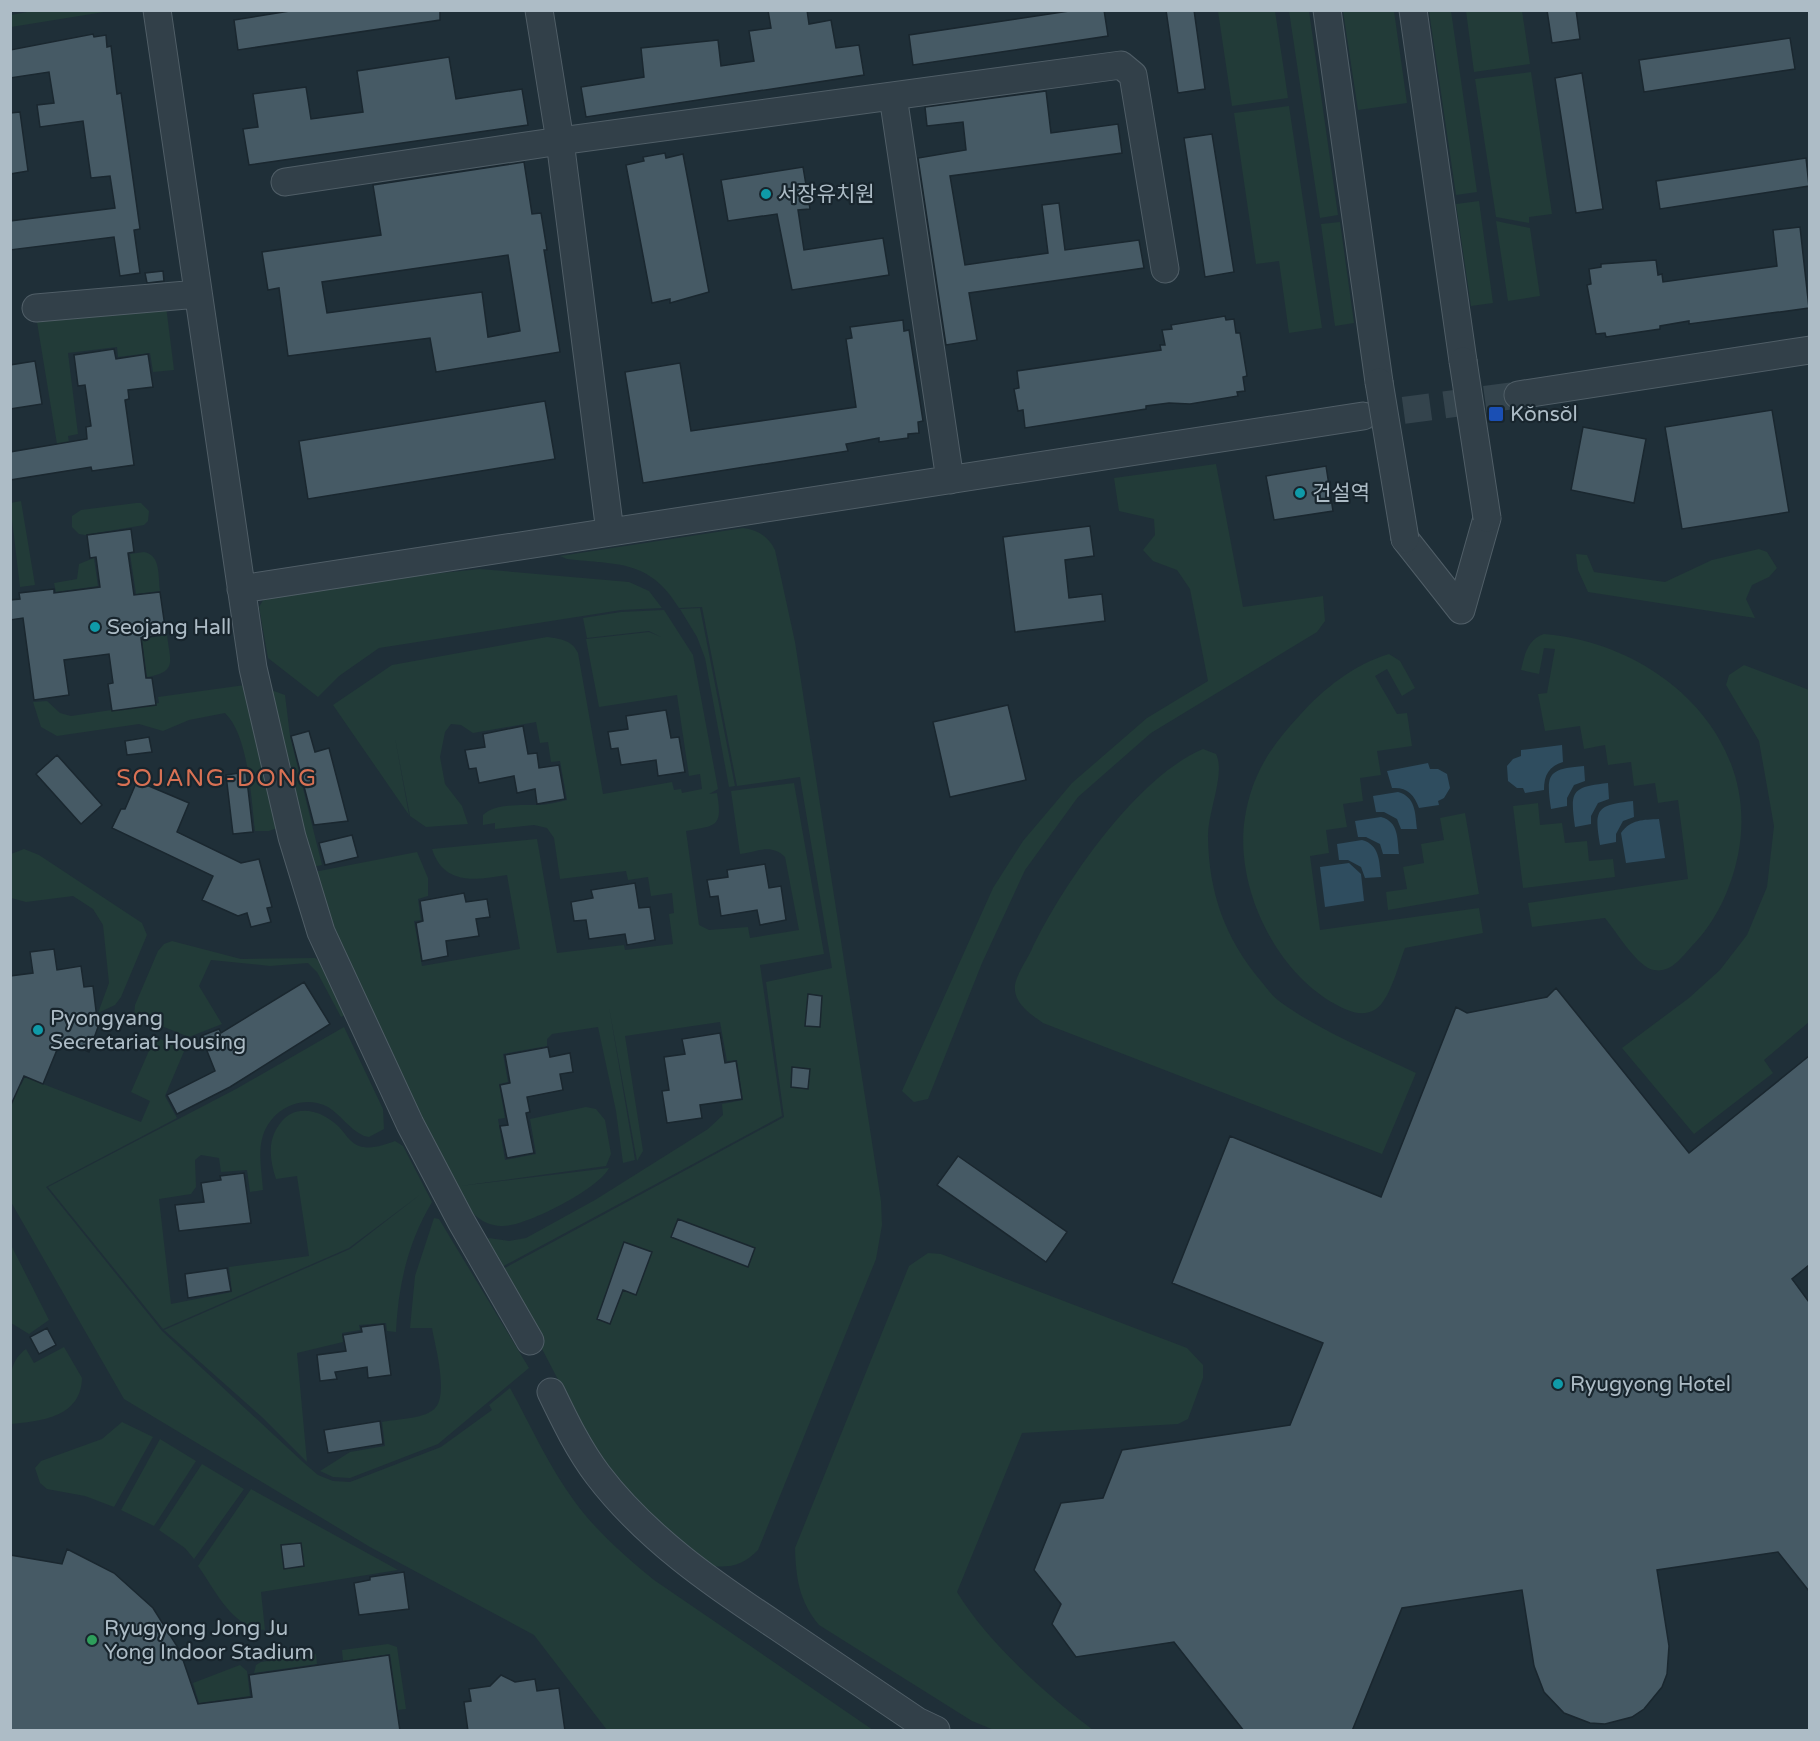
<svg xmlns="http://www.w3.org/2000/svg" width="1820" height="1741" font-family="'Varela Round','Noto Sans KR',sans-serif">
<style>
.green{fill:#223b38}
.water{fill:#2f4d5f}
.building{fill:#465a65;stroke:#1a272f;stroke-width:1.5;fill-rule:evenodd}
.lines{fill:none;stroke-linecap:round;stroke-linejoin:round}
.minor-tunnel{stroke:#34444d;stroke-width:27;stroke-dasharray:27 14;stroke-linecap:butt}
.minor-casing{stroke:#505e67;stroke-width:29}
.minor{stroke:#324049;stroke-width:27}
.minor-bridge-casing{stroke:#505e67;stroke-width:29;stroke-linecap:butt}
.minor-bridge{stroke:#324049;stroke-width:27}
.culture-dot{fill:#0f9aa8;stroke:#18252d;stroke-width:2}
.transit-dot{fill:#1a4fb4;stroke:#18252d;stroke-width:2}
.leisure-dot{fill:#2e9e5b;stroke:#18252d;stroke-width:2}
.labels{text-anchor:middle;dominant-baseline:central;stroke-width:4.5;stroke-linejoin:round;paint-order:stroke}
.poi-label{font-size:21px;fill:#adbcc6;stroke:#18252d;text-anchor:start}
.quarter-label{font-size:24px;letter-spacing:1.5px;fill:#d97154;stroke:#18252d}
</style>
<rect width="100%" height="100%" fill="#1f2f38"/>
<!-- green -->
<path class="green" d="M38,10H104V12L11,27V15Z
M1218,11H1275L1288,98L1232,106Z
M1289,11H1309L1338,215L1320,218Z
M1343,11H1394L1407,103L1358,110Z
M1429,11H1451L1477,192L1456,195Z
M1466,11H1522L1530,64L1474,72Z
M1531,72L1552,214L1529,217V223L1496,217L1475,79Z
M1289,106L1322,328L1289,333L1279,261L1256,264L1234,113Z
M1479,201L1493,303L1471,306L1456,204Z
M1496,221L1530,228L1540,296L1508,301Z
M1340,222L1354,323L1335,326L1321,224Z
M166,306L174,370L153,372L150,353L118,357L117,347L68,353L78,434L68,436L69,442L57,444L36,316Z
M1216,464L1243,607L1323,596L1325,621L1317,632L1151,733L1078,797L1025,870L982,963L928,1099L914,1102L902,1091L993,888L1023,841L1072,783L1147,718L1208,681L1190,589L1177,570L1153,561L1143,550L1155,535L1154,519L1119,511L1114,478Z
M21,501L35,585L20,587L10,503Z
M136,503H141L149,511L148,521L144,525L85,535L79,534L72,527V516L81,510Z
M743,528C758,530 768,536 775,550L795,642L881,1201L882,1225L876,1259L758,1550C743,1566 727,1569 706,1565L606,1472L501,1270L784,1117L766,982L832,968L800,777L737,786L702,607L679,608C649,559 618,565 567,559L560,556Z
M1759,549L1767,552L1777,568L1769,577L1752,585L1746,599L1755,618L1588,592L1578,570L1576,554L1587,555L1594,572L1665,582L1712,560Z
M144,552C161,555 158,576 160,591L136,594L130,554Z
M94,558L98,586L56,592L54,583L77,579L79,564Z
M480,569L629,582L649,591L662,608L621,610L379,648L339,676L318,697L268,658L259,607L265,597L279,590Z
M700,608L735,786L729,787L705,658L697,637L680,609Z
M664,610L693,655L718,789L709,794L717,793C723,828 716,825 686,831L699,925L709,930L748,927L750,938L799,930L785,857C771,843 757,852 740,854L731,791L794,783L824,954L760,965L782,1116L500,1268L487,1240L489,1238L509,1241L526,1238L595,1200L708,1129L723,1115L722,1104L743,1100L737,1060L727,1061L720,1022L625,1036L643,1151L637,1161L609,1007L635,1160L623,1163L616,1111L598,1027L552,1034L547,1039V1046L503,1054L508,1082L499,1084L505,1118L498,1119L505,1160L536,1154L530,1119L586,1107L596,1109L605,1120L611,1154L606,1166L460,1186L609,1168C599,1189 523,1228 501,1226C481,1225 471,1212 460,1198L376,1029L318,887L314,872L417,852L428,878V896L418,899L421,920L414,921L422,966L520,949L507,875C476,880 444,886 432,849L537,839L557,953L624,945L625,950L673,944L669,914L674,913L672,893L651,896L648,877L628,880L626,871L560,879L554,838L547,828L534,825L495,829V823L483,825V815C495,803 523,805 538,805C547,805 558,802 567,800L560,761L551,762L548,742L540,743L536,722L473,733L461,725L451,724L445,732L440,757L445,784L462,806L468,824L426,827L410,816L395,738L409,815L333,705L392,665L547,637C561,639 572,640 578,653L603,794L672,782L674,790L681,789L682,793L702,789L700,774L689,776L677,695L599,707L586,639L649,632L661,637L649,631L587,638L583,618L621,612Z
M1544,634C1657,643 1762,736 1738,855C1731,889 1716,922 1691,947C1681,958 1671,973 1654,970C1638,968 1616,931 1605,918L1532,927L1528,903L1688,879L1678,800L1658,803L1655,783L1634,786L1631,762L1608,765L1605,745L1584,749L1580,726L1545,731L1538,694L1547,693L1555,649L1544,648L1539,674L1521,670C1525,654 1527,640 1544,634Z
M167,635C170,661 178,672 147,677L142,639Z
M1389,654L1400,661L1415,688L1402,696L1387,669L1375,676L1397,714L1407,713L1412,746L1377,751L1381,775L1360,778L1363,801L1343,804L1347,827L1326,830L1329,853L1310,856L1320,930L1479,908L1483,933L1405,948C1399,963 1390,1000 1376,1009C1362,1018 1348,1011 1335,1004C1274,970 1234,885 1245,817C1252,774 1271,746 1300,715C1323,689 1355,664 1389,654Z
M1744,665L1809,690V1022L1764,1060L1773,1073L1694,1134L1622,1048L1689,998L1720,970L1747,935L1767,887L1774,826L1759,741L1726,685L1729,675Z
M245,685L280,827L269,831H255C251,799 249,736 225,713L189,720L163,731L139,724L57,736L41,727L33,702L47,701L60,713L71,716L159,703L158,697Z
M271,690L285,695L290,736L322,865L312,867Z
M1203,749L1216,754C1226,774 1207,813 1208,838C1209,893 1225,938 1260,980C1266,987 1272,996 1279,1001C1320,1031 1370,1051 1416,1073L1382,1154L1043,1023C1030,1014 1013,1003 1015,985C1017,974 1026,961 1031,951C1061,887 1136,777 1203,749Z
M1538,803L1540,825L1562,823L1565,843L1587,841L1589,861L1613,859L1615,877L1523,888L1513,806Z
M1465,813L1479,894L1388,910L1386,892L1407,889L1403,867L1424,863L1421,844L1444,840L1440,818Z
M24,849L39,855L142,923L147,935L121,997L115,1005L98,1013L109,983L103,925L93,909L73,896L26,902L11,898V854Z
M172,941L241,959L315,958L320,961L350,1013L341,1017L317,972L308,963L270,966L211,960L199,986L222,1024L189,1037L134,1015L135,1005L158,951L164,944Z
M344,1027L383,1109L384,1129L369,1137L364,1136C349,1129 341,1115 328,1107C301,1093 269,1110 262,1139C258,1155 262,1174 263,1190L250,1192L247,1170L221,1172L219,1158L201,1155L195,1160L196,1187L191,1194L159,1199L171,1304L232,1292L229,1267L309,1256L297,1176L276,1179C270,1161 267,1141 279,1125C294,1102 322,1110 339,1127C345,1133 350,1143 359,1146C371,1150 384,1145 395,1141L403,1146L432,1202C408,1242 398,1286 396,1332L387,1331L386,1323L359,1325L360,1330L342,1333L343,1342L297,1353L307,1462L263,1418L164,1330L350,1249L421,1194L349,1248L163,1329L48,1187L236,1089Z
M155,1037L185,1049L165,1096L177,1118L46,1187L162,1331L304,1463L318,1475L333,1481L350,1482L441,1447L492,1410L489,1405L510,1388C531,1426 549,1467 575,1502C597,1532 626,1557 654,1580L873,1730H607L534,1635L370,1547L124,1399L11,1202L10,1081L21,1085L25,1077L141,1122L150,1101L131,1092Z
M434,1218L439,1219L529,1368L438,1444L350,1478L333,1477L320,1471L350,1452L385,1446L382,1422C396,1419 422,1419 433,1410C450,1398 435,1346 432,1328H410L415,1276Z
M11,1245L49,1320L29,1334L11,1323Z
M928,1253L941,1254L1187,1348L1203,1365V1378L1188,1419L1178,1424L1022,1433L957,1592C988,1643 1046,1694 1093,1730H994L972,1721L819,1625C799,1601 796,1578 795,1548L909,1266Z
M64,1347L82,1378C81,1417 42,1421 11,1424C10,1400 3,1365 26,1349L34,1363Z
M122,1422L153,1437L114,1507L85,1496L47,1489L40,1483L35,1468L41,1461L102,1439Z
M160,1439L196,1461L154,1526L121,1510Z
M202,1464L244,1489L194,1559L185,1548L159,1530Z
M251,1489L398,1570L261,1592L265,1630C232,1628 216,1591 198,1566Z
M388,1644L397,1647L406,1709L398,1710L390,1654L343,1661L342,1650Z
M316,1654L317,1664L254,1673L256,1665L261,1662Z
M240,1665L247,1671L250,1696L199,1703L193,1683Z"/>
<!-- water -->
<path class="water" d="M1562,745L1563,762C1549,766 1544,775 1544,790L1525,793L1523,788H1517L1508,781L1507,766L1513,759L1521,756V750Z
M1428,763L1430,769H1438L1447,774L1450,788L1444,798L1438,801L1439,805L1419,808C1414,794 1407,787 1392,788L1387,771Z
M1584,766L1585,781L1574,785L1567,798V806L1551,809C1546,774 1547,769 1584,766Z
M1608,783L1609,799L1598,803L1591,816V824L1575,827C1570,791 1571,787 1608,783Z
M1398,792C1416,797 1415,813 1417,829H1401L1397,819L1384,812H1376L1373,796Z
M1633,801L1634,817L1623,821L1616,834V842L1600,845C1594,809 1596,805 1633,801Z
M1381,817C1399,822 1397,838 1399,854H1383L1380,844L1366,837H1358L1355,821Z
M1659,819L1665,858L1626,863L1621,833C1631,819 1643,820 1659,819Z
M1362,840C1380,845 1379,861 1381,877L1365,878L1361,867L1348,860H1339L1337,844Z
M1349,863L1361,874L1364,901L1325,907L1320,867Z"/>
<!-- building -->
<path class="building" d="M296,10H440V20L238,50L234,20Z
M768,10H807L809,24L831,20L836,48L859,45L864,75L586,117L581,87L644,77L641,48L718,40L721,66L754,61L749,31L771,28Z
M1076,10H1104L1108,36L913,65L909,35Z
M1166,10H1194L1205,89L1178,93Z
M1547,10H1576L1580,39L1552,43Z
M93,34L94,37L106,35L107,47L111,46L117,94L121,93L140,229L134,230L140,273L120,276L114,237L10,250V221L115,208L110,176L91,178L83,121L40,127L37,105L54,103L49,72L10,78V50Z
M1790,38L1795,69L1644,92L1639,60Z
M449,57L456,99L522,89L528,125L249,165L243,129L258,127L253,94L306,87L311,119L363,112L357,71Z
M1582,73L1603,209L1576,213L1555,78Z
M1046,91L1051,133L1118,124L1122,153L950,176L965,265L1048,253L1042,205L1059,203L1065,250L1139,240L1144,268L969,293L977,340L946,345L918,158L966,150L963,122L927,126L925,107Z
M20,112L28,171L10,174V113Z
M1212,134L1234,272L1205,277L1184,138Z
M665,153L666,158L683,154L709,292L670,303V299L652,303L626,165L644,161L643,157Z
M1806,158L1809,186L1660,209L1656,181Z
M524,162L532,214L541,213L547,250H544L560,352L436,372L430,338L288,356L279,288L268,290L262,252L381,235L373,185ZM508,255L520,331L488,337L482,292L327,313L322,282Z
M803,167L810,209L798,210L804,250L883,238L889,275L792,290L777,214L728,221L721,180Z
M1800,227L1809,308L1689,324V321L1660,326V329L1606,337L1605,333L1596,334L1587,285L1591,284L1589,269L1601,267V264L1656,260L1658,275L1662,274L1663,282L1777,266L1773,230Z
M163,271L164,281L147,283L145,273Z
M1225,316L1226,320L1234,319L1236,333H1240L1247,376L1243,377L1245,391L1237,392L1238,396L1190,404L1169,403L1146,406V409L1025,428L1023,410L1018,411L1014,389L1019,388L1017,371L1161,350L1160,345H1165L1162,330L1172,329L1171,325Z
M903,320L904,331L909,330L923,421L918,422L919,433L908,434V438L879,442V438L846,444L848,451L643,483L625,372L680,363L691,431L856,407L846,339L852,338L850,327Z
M114,349L116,359L148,354L153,387L128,390L129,399L125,400L134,465L92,471L91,467L10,480V452L87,439L86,427L91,426L85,385L78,386L74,355Z
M35,361L42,404L10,409V365Z
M545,401L555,459L308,499L299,441Z
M1772,410L1789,512L1682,529L1665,427Z
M1583,427L1646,439L1634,503L1571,490Z
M1326,466L1333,511L1274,520L1266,476Z
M1090,526L1094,556L1065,560L1069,598L1102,594L1105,621L1015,632L1003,537Z
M131,529L134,552L128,553L134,595L160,592L166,634L141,638L146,678H152L156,705L112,711L108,684L113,683L109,654L64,660L69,695L34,700L23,618L10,620V600L20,599L19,593L54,589V593L100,587L96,557L90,558L87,535Z
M1008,705L1026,780L950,797L933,722Z
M666,710L671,738L679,737L685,772L658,776L656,760L621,765L618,748L611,749L608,732L628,729L626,716Z
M523,726L528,754L537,753L539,768L559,765L565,799L537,804L535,789L517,793L514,776L479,783L476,768L469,769L465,750L485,747L483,734Z
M309,731L315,752L329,748L348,821L314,825L291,736Z
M149,737L152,752L127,755L125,741Z
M57,755L102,805L81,824L36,774Z
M246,772L253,832L233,834L226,775Z
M137,781L189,803L177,832L241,863L259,859L272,907L267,908L271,922L251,927L247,913L238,916L202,900L213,876L112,828L121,809H125Z
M352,835L358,857L325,865L319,843Z
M765,864L769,888L781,886L786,920L760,925L757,910L721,916L718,896L710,897L707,880L728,877L727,870Z
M635,883L639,908L650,907L655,940L627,945L625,934L589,939L586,920L574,921L571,902L593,898L591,890Z
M464,893L466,902L487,899L490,917L476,919L479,936L446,941L448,956L422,961L416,923L423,921L420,901Z
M54,949L57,970L81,966L84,987L93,986L98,1027L89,1052L61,1040L43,1084L24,1076L10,1107V976L33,973L30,952Z
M304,982L330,1024L230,1087L177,1114L167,1095L215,1071L201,1036L219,1029L221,1033Z
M1556,988L1689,1153L1809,1056V1265L1792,1279L1809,1302V1591L1778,1552L1657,1570L1669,1646L1667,1674L1662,1687L1644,1709L1632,1717L1605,1724L1590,1723L1564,1713L1544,1692L1534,1666L1522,1590L1402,1608L1352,1731H1244L1174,1642L1076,1657L1052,1624L1061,1604L1034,1570L1061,1503L1103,1498L1122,1450L1290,1425L1323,1343L1172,1283L1230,1136L1381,1197L1456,1007L1467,1013L1547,997Z
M808,994L822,996L820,1027L805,1026Z
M720,1033L725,1063L736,1061L742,1099L700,1105L702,1118L667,1123L662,1091L669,1090L664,1057L685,1054L682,1039Z
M548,1047L550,1057L570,1053L573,1072L560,1074L563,1090L527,1097L530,1112L526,1113L534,1153L507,1158L500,1126L508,1125L500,1085L510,1083L505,1055Z
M792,1067L810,1069L808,1089L791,1087Z
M958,1156L1067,1232L1046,1262L937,1185Z
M244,1173L251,1223L179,1231L175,1205L204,1202L201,1183L221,1180L220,1176Z
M678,1219L755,1248L748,1267L671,1237Z
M624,1242L652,1252L636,1295L623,1290L610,1324L597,1319Z
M227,1268L231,1291L188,1298L185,1274Z
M384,1324L391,1375L368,1378L367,1367L335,1372L337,1379L320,1381L317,1355L346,1351L343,1335L362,1332L361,1327Z
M47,1328L56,1345L39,1354L30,1337Z
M380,1421L383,1444L328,1453L324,1430Z
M301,1543L304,1566L284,1569L281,1545Z
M67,1549L114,1573L153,1608L180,1651L198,1704L252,1697L249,1675L389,1655L400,1731H10V1555L62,1564Z
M404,1572L409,1609L359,1615L354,1583L370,1580V1577Z
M501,1675L515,1682L535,1679L537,1691L559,1688L565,1731H468L464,1702L471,1701L469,1689L490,1686Z"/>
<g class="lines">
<!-- minor-tunnel -->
<path class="minor-tunnel" d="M1363,416L1518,395"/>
<!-- minor casing -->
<g class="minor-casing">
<path id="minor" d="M157,10L253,668L292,837L321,932L410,1124L461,1221L530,1341
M539,10L560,141L610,532
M1327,10L1379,382
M1413,10L1463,361
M893,96L950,480
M285,182L560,141L1121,65L1133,75L1165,269
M36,308L198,294
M1518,395L1810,350
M1405,539L1461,610
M241,589L1363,416
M1461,610L1487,518
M551,1392C565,1421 579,1450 598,1475C646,1538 713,1584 778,1627C825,1659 871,1690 917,1721L936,1730"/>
</g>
<!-- minor -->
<use href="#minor" class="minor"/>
<!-- minor-bridge casing -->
<g class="minor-bridge-casing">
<path id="minor-bridge" d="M1463,361L1487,518
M1379,382L1405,539"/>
</g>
<!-- minor-bridge -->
<use href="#minor-bridge" class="minor-bridge"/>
</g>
<!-- markers -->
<g class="culture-dot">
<circle cx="766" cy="194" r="6"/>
<circle cx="1300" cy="493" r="6"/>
<circle cx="95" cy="627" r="6"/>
<circle cx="38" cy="1030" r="6"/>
<circle cx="1558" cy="1384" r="6"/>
</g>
<rect class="transit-dot" x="1488" y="406" width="16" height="16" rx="3"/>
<circle class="leisure-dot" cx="92" cy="1640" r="6"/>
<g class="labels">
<!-- poi labels -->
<g class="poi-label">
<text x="778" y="194">서장유치원</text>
<text x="1510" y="414">Kŏnsŏl</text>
<text x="1312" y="493">건설역</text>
<text x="107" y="627">Seojang Hall</text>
<text x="50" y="1018">Pyongyang<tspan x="50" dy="24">Secretariat Housing</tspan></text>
<text x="1570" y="1384">Ryugyong Hotel</text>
<text x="104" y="1628">Ryugyong Jong Ju<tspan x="104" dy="24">Yong Indoor Stadium</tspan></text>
</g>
<!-- quarter labels -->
<g class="quarter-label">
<text x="217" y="778">SOJANG-DONG</text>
</g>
</g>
<!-- border -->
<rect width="1820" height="1741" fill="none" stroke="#adbcc6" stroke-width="24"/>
</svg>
